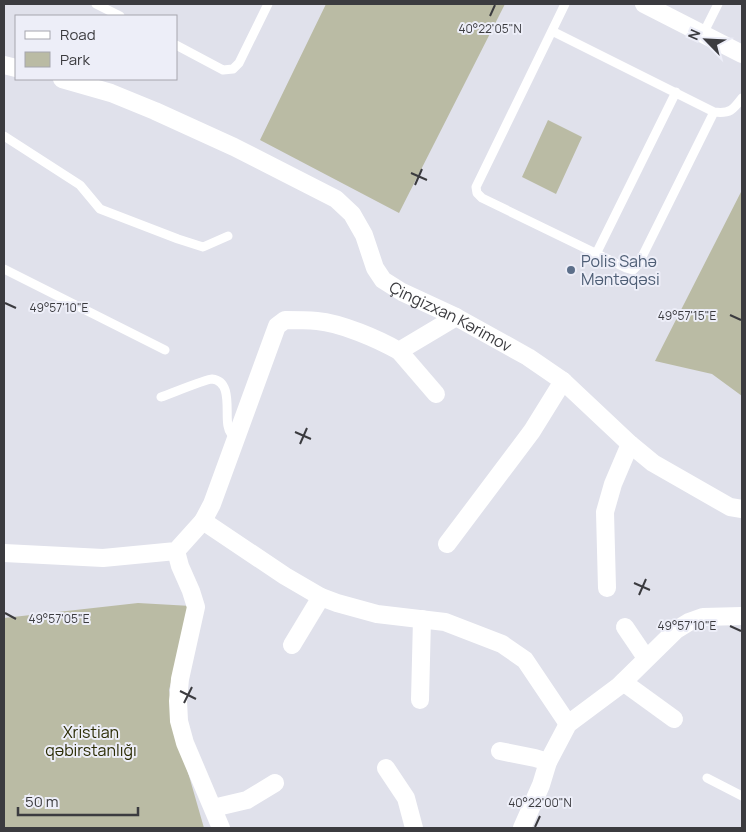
<svg xmlns="http://www.w3.org/2000/svg" width="746" height="832" font-family="Manrope,sans-serif">
<style>
.green{fill:#babba4}
.lines{fill:none;stroke-linecap:round;stroke-linejoin:round}
.service{stroke:#fff;stroke-width:9}
.minor{stroke:#fff;stroke-width:18}
.ticks{fill:none;stroke:#3b3b3f;stroke-width:2}
.service-dot{fill:#5c6f8a;stroke:#edeef8;stroke-width:2}
.labels{text-anchor:middle;dominant-baseline:central;stroke-width:4;stroke-linejoin:round;paint-order:stroke}
.service-label{font-size:16px;fill:#4e5e75;stroke:#edeef8;text-anchor:start}
.street-label{font-size:16px;fill:#3b3b3f;stroke:#edeef8}
.park-label{font-size:16px;fill:#2b2c04;stroke:#edeef8}
.ticks-label{font-size:12px;text-anchor:middle;fill:#3b3b3f;stroke:#edeef8;stroke-width:4;stroke-linejoin:round;paint-order:stroke}
</style>
<rect width="100%" height="100%" fill="#e0e1eb"/>
<!-- green -->
<path class="green" d="M326,4H505L399,213L260,140Z
M548,120L582,137L556,194L522,177Z
M742,190V396L712,374L655,361Z
M138,603L191,606L169,690L177,734L204,828H4V618Z"/>
<g class="lines">
<!-- service -->
<path class="service" d="M96,4L120,16
M565,4L476,187L477,193L482,198L626,268L633,270L638,265L714,112C730,114 733,110 742,98
M552,31L714,112
M703,34L718,4
M176,45L223,70L233,69L239,63L268,4
M4,136L80,185L100,209L178,239L203,247L228,236
M596,254L676,92
M4,269L165,350
M161,397C170,394 206,379 212,379C233,381 225,413 228,426C229,432 232,435 236,439
M707,778L742,796"/>
<!-- minor -->
<g class="minor">
<path d="M644,4L742,54"/>
<path d="M4,65L16,68"/>
<path id="s1" d="M62,79L111,93L155,111L234,147L336,199L352,214L364,235L375,268L383,280L402,292L456,317L528,357L563,381L630,444L653,463L730,507L742,509"/>
<path d="M399,351L436,394"/>
<path d="M203,521L285,576L321,597L337,603L377,614L445,622L502,644L525,660L568,724"/>
<path d="M447,544L532,431L563,381"/>
<path d="M176,551L180,566L191,591L196,607L180,679L178,701L179,721L185,743L221,828"/>
<path d="M4,553L103,558L176,551L203,521L212,504L277,326L285,320C296,320 306,320 317,321C341,323 378,339 399,351L456,317"/>
<path d="M607,588L605,512L613,484L630,444"/>
<path d="M625,627L646,658"/>
<path d="M292,645L321,597"/>
<path d="M623,682L674,719"/>
<path d="M420,700L422,619"/>
<path d="M500,751L535,758L548,762"/>
<path d="M386,768L406,798L414,828"/>
<path d="M213,808L247,800L275,783"/>
<path d="M522,828L541,785L548,762L568,724L619,686L676,630L689,622L703,617L742,616"/>
</g>
</g>
<!-- ticks -->
<path class="ticks" d="M490,16L495,5M411,173L427,180M415,185L422,169M5,303L16,308M730,315L741,320M295,432L311,439M300,444L307,428M634,583L650,590M639,595L646,579M5,613L16,619M730,626L741,631M180,691L196,699M184,703L192,687M535,827L540,816"/>
<!-- markers -->
<circle class="service-dot" cx="571" cy="270" r="5"/>
<g class="labels">
<!-- service labels -->
<g class="service-label">
<text x="581" y="261">Polis Sahə<tspan x="581" dy="18">Məntəqəsi</tspan></text>
</g>
<!-- street labels -->
<g class="street-label">
<text stroke="none"><textPath href="#s1" startOffset="472">Çingizxan Kərimov</textPath></text>
</g>
<!-- park labels -->
<g class="park-label">
<text x="91" y="732">Xristian<tspan x="91" dy="18">qəbirstanlığı</tspan></text>
</g>
</g>
<g class="ticks-label">
<text x="490" y="33">40°22'05"N</text>
<text x="59" y="312">49°57'10"E</text>
<text x="687" y="320">49°57'15"E</text>
<text x="59" y="623">49°57'05"E</text>
<text x="687" y="630">49°57'10"E</text>
<text x="540" y="807">40°22'00"N</text>
</g>
<!-- border -->
<rect width="746" height="832" fill="none" stroke="#3b3b3f" stroke-width="10"/>
<!-- legend -->
<rect x="15" y="15" width="162" height="65" fill="#edeef8" stroke="#a6a6ae"/>
<rect x="25" y="31" width="25" height="8" fill="#ffffff" stroke="#a6a6ae"/>
<text x="60" y="40" font-size="15" fill="#3b3b3f">Road</text>
<rect x="25" y="52" width="25" height="15" fill="#babba4" stroke="#a6a6ae"/>
<text x="60" y="65" font-size="15" fill="#3b3b3f">Park</text>
<!-- north arrow -->
<g transform="translate(706 40) rotate(294)" stroke="#edeef8" stroke-width="4" paint-order="stroke">
<path d="M0-4L9 19L0 12L-9 19Z" fill="#3b3b3f"/>
<text y="-8" font-size="14" font-weight="bold" text-anchor="middle" fill="#3b3b3f">N</text>
</g>
<!-- scale -->
<path d="M18 807v8h120v-8" fill="none" stroke="#3b3b3f" stroke-width="2.5"/>
<text x="25" y="807" font-size="15" fill="#3b3b3f" stroke="#edeef8" stroke-width="4" paint-order="stroke">50 m</text>
</svg>
